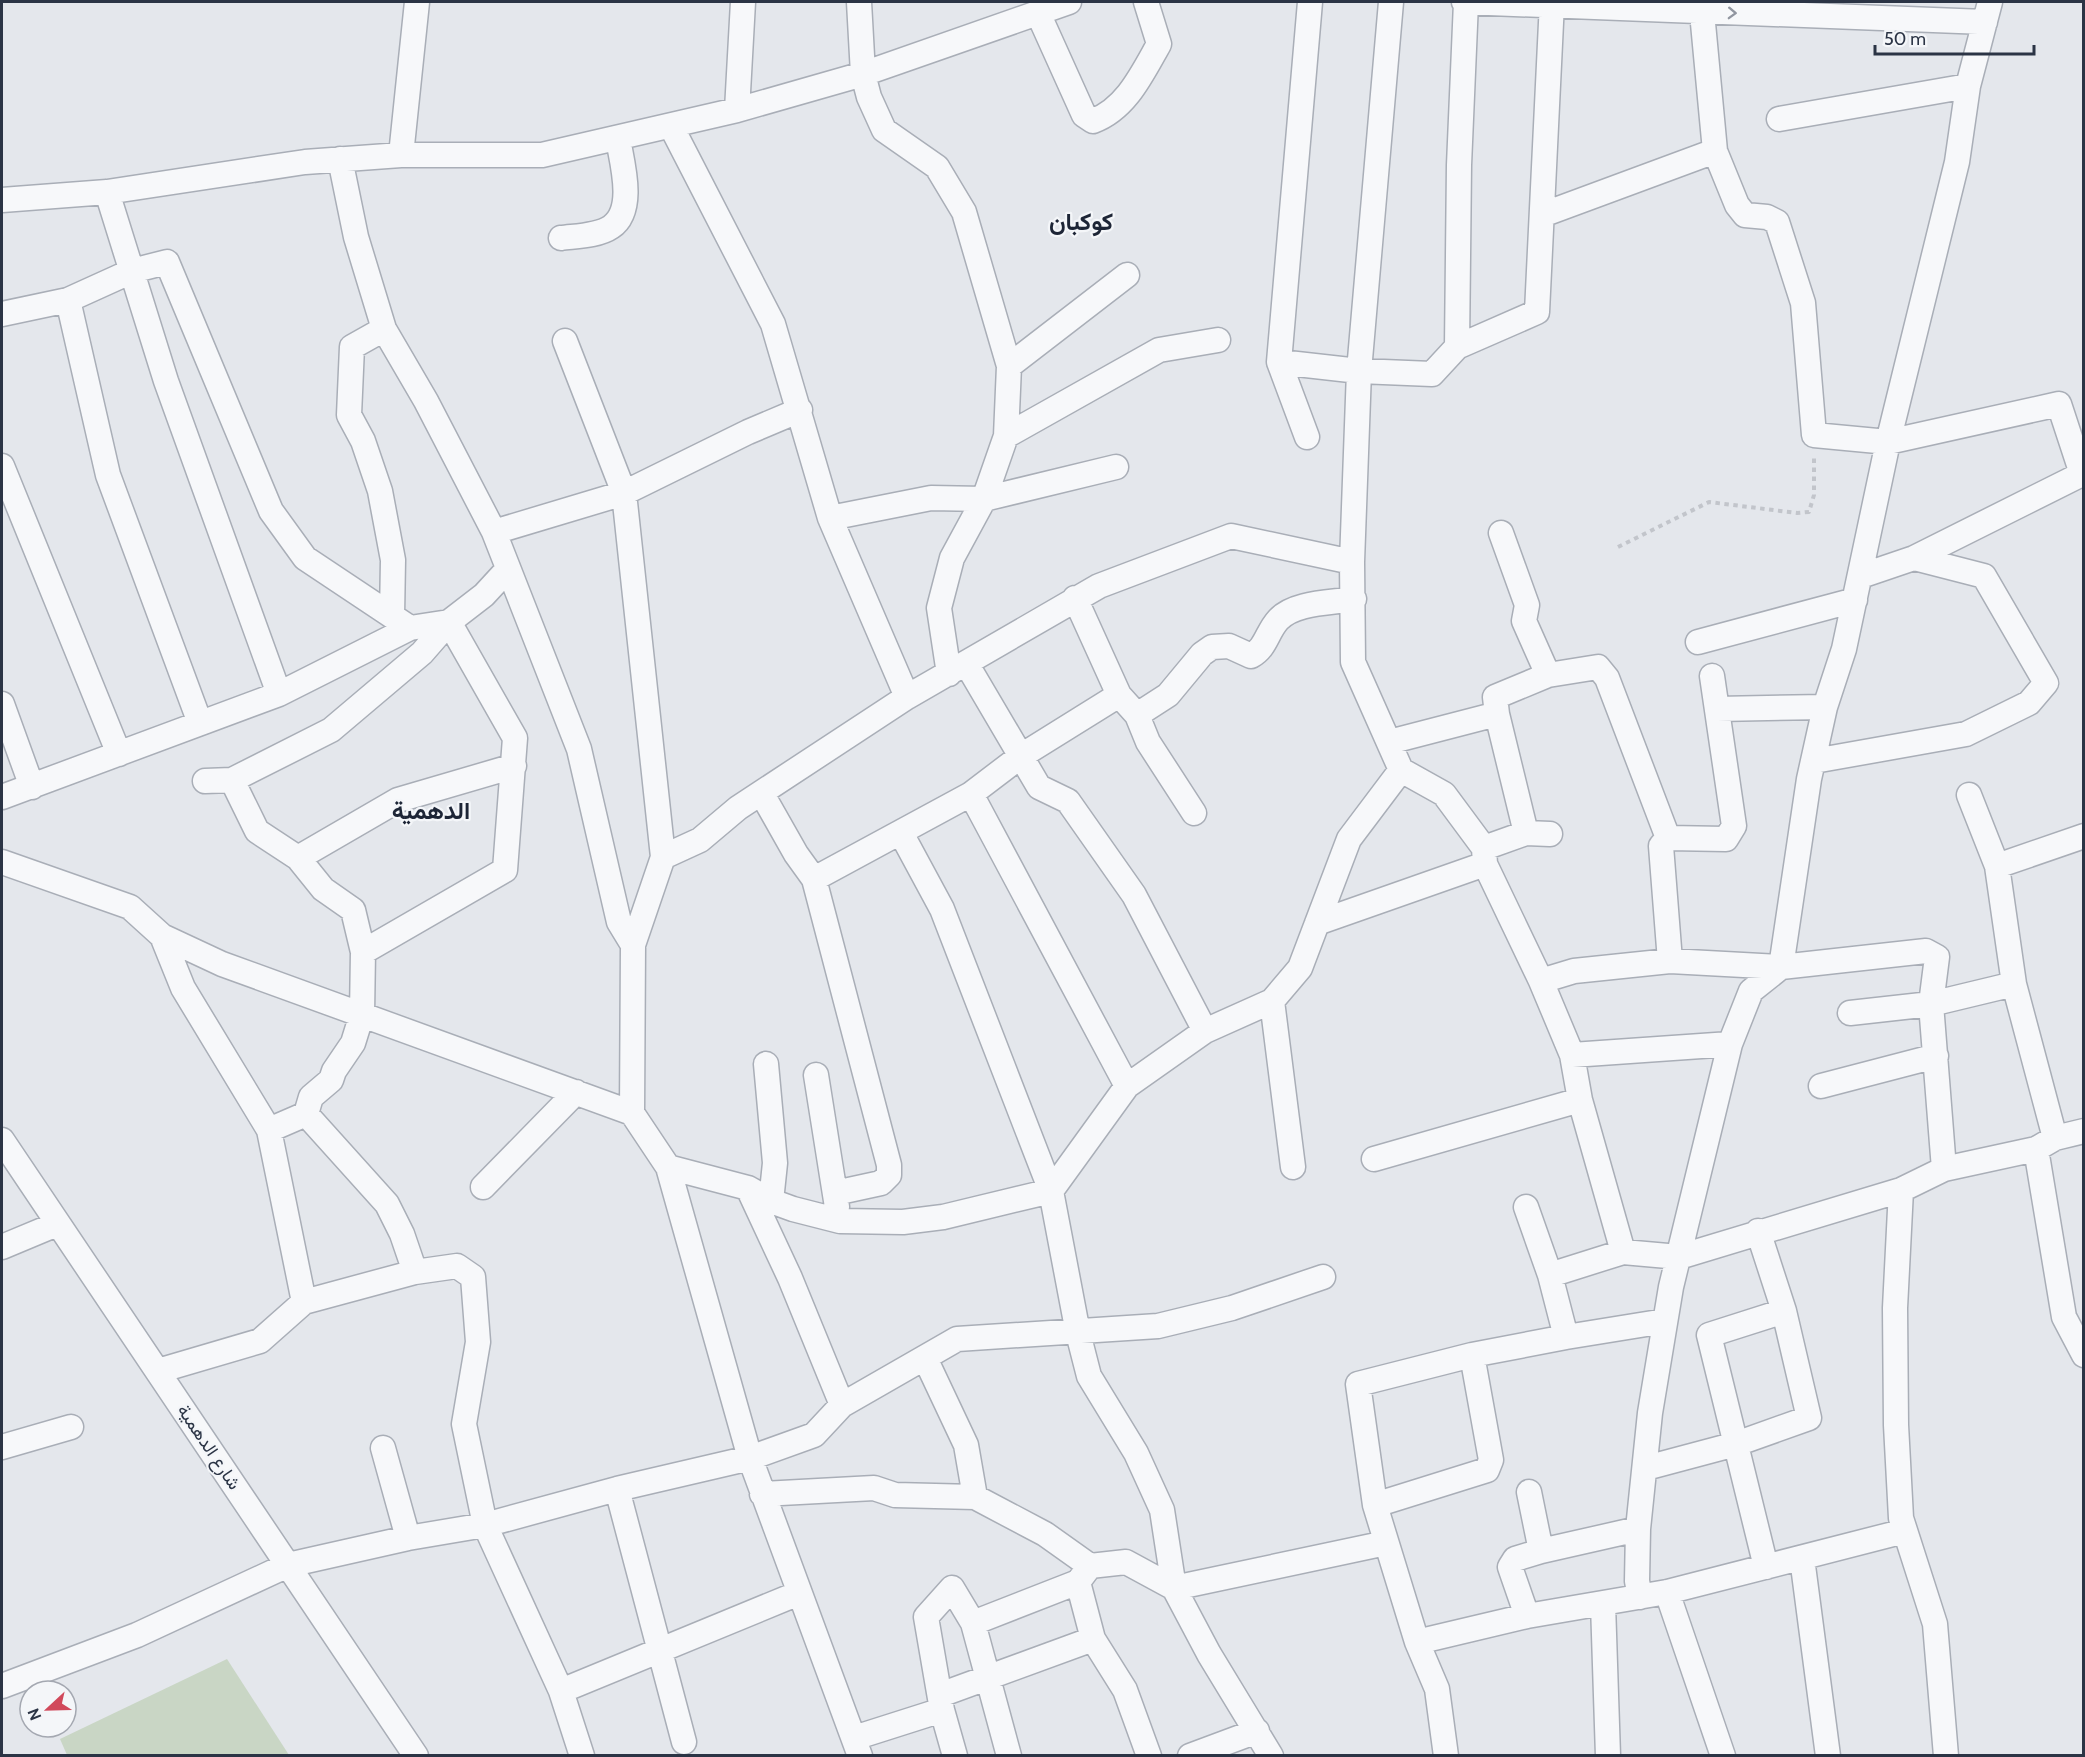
<svg xmlns="http://www.w3.org/2000/svg" width="2085" height="1757" font-family="Cabin,Vazirmatn,sans-serif">
<style>
.green{fill:#c9d6c5}
.lines{fill:none;stroke-linecap:round;stroke-linejoin:round}
.street-casing{stroke:#a9aeb7;stroke-width:27}
.path{stroke:#c2c5cb;stroke-width:4;stroke-dasharray:4.5 4.5;stroke-linecap:butt}
.street{stroke:#f7f8fa;stroke-width:24}
.oneway{stroke:#9196a0}
.labels{text-anchor:middle;dominant-baseline:central;stroke-width:4.5;stroke-linejoin:round;paint-order:stroke}
.street-label{font-size:18px;fill:#2b3445;stroke:#f4f6f9}
.district-label{font-size:24px;font-weight:bold;fill:#1d2536;stroke:#f4f6f9}
</style>
<rect width="100%" height="100%" fill="#e4e7ec"/>
<!-- green -->
<path class="green" d="M227,1659L289,1755H67L60,1739Z"/>
<g class="lines">
<!-- street casing -->
<g class="street-casing">
<path id="street" d="M859,2L863,74L869,97L884,130L937,167L964,212L1009,366L1006,436L984,499L952,558L939,608L949,674
M1464,2L1985,22
M1038,13L1084,115L1093,121C1126,109 1142,74 1159,44L1146,2
M737,110L743,2
M1779,119L1968,86
M671,126L773,324L830,518L907,697
M1715,151L1737,205L1745,215L1767,217L1777,222L1803,303L1814,435L1888,442L2059,404L2082,474L1914,558L1861,576
M401,155L417,2
M340,159L356,237L384,329L426,401L494,532L579,749L619,922L633,945
M107,192L166,381L279,694
M2,200L107,192L305,162L401,155H542L737,110L863,74L1069,2
M1542,215L1715,151L1701,2
M561,238C576,236 598,236 611,227C636,210 622,163 618,139
M68,300L108,475L200,723
M2,314L68,300L132,271L167,262L271,511L305,558L410,628
M384,329L352,347L349,415L363,441L380,491L393,560L392,616
M565,341L624,493L663,857L633,945L632,1113L668,1167L750,1458L860,1756
M1457,347L1537,312L1552,2
M1279,362L1359,371L1432,374L1457,347L1459,165L1466,2
M1009,366L1127,275
M1006,436L1159,350L1218,340
M1307,437L1279,362L1310,2
M2,466L119,754
M830,518L931,498L984,499L1116,467
M494,532L624,493L748,432L800,410
M1501,533L1527,605L1524,621L1548,675
M1075,598L1119,695L1137,715L1148,742L1194,813
M1698,642L1855,600
M966,663L1039,787L1068,801L1134,895L1205,1031
M2,704L32,787
M1717,709L1825,707
M1137,715L1168,695L1202,654L1212,647L1229,646L1251,656C1266,648 1267,632 1278,620C1294,602 1331,603 1354,599
M1389,742L1497,714
M1814,761L1966,734L2029,703L2046,683L1984,576L1914,558
M1401,770L1444,794L1484,848L1485,864L1541,981L1572,1055L1580,1100L1623,1252
M232,780L257,831L298,858L323,889L353,910L363,952L362,1014L353,1043L334,1071L331,1080L311,1097L306,1114
M205,781L232,780L331,730L422,653L449,622L515,738L505,870L363,952
M762,794L796,854L814,879L889,1165V1175L881,1183L835,1193
M971,794L1127,1086
M1969,795L1997,866L2014,984L2055,1138
M2,797L279,694L410,628L449,622L484,595L507,570
M901,833L942,909L1051,1191L1078,1333L1089,1376L1136,1453L1162,1510L1174,1588L1386,1543
M1526,833L1497,714L1495,697L1548,675L1598,667L1607,678L1668,838
M1668,838L1726,839L1734,826L1712,676
M1668,838L1661,846L1670,961
M1484,848L1526,833L1550,834
M663,857L700,840L738,808L907,697L1099,586L1231,536L1352,562
M298,858L398,800L514,766
M2,862L130,907L162,936L222,964L632,1113
M1997,866L2084,836
M814,879L971,794L1021,756L1119,695
M1317,923L1485,864
M162,936L183,988L269,1130L304,1302
M1541,981L1574,971L1670,961L1781,967L1926,951L1937,957L1931,1004L1944,1169
M1272,1001L1293,1167
M1850,1013L1931,1004L2014,984
M1572,1055L1730,1044
M766,1064L775,1163L771,1201
M816,1075L837,1207
M1821,1086L1936,1056
M269,1130L306,1114L387,1204L402,1234L415,1272
M2,1140L416,1756
M2036,1149L2064,1317L2084,1355
M1374,1159L1580,1100
M668,1167L748,1188L771,1201L793,1209L840,1221L903,1222L943,1217L1051,1191L1127,1086L1205,1031L1272,1001L1300,968L1349,839L1401,770L1353,662L1352,562L1359,371L1391,2
M483,1187L576,1092
M1901,1190L1895,1308L1896,1425L1901,1518L1935,1624L1946,1756
M2,1247L57,1224
M1550,1275L1623,1252L1679,1257L1901,1190L1944,1169L2036,1149L2055,1138L2084,1131
M1566,1337L1665,1321
M925,1358L966,1445L975,1497
M158,1371L260,1341L304,1302L415,1272L457,1266L473,1277L478,1342L464,1424L485,1525L561,1691L582,1756
M842,1405L957,1339L1158,1326L1232,1308L1323,1277
M2,1447L71,1427
M383,1448L408,1538
M1646,1468L1736,1444L1809,1418L1784,1311L1758,1231
M617,1489L684,1742
M762,1494L874,1488L895,1495L975,1497L1045,1534L1090,1566
M1375,1505L1487,1470L1491,1460L1472,1355
M1541,1551L1638,1529
M1802,1558L1828,1756
M1766,1567L1709,1335L1784,1311
M1078,1582L1093,1639L1125,1690L1149,1756
M1667,1592L1723,1756
M1640,1597L1637,1581L1638,1529L1650,1413L1671,1287L1730,1044L1751,991L1781,967L1809,779L1825,707L1844,649L1888,442L1957,162L1968,86L1990,2
M1603,1604L1608,1756
M1527,1616L1510,1567L1515,1559L1541,1551L1529,1492
M973,1623L1078,1582L1090,1566L1126,1562L1174,1588L1209,1654L1271,1756
M1417,1642L1527,1616L1667,1592L1905,1531
M2,1686L137,1635L288,1565L408,1538L485,1525L617,1489L750,1458L814,1435L842,1405L790,1278L748,1188
M561,1691L799,1593
M940,1695L1093,1639
M854,1738L942,1710
M955,1756L942,1710L926,1617L952,1588L973,1623L1009,1756
M1190,1756L1257,1731
M1446,1756L1437,1689L1417,1642L1375,1505L1358,1384L1472,1355L1566,1337L1550,1275L1526,1207"/>
</g>
<!-- path -->
<path class="path" d="M1618,547L1709,502L1797,513L1809,512L1814,495V457"/>
<!-- street -->
<use href="#street" class="street"/>
</g>
<!-- one-way arrows -->
<defs><path id="oneway-chevron" d="M-2-3.5L2.5 0L-2 3.5" fill="none" stroke-width="1.6" stroke-linecap="round" stroke-linejoin="round" transform="scale(1.5)"/></defs>
<use class="oneway" href="#oneway-chevron" transform="translate(1732 13) rotate(2)"/>
<g class="labels">
<!-- street labels -->
<g class="street-label">
<text transform="translate(209 1447) rotate(56)">شارع الدهمية</text>
</g>
<!-- district labels -->
<g class="district-label">
<text x="1081" y="221">كوكبان</text>
<text x="431" y="810">الدهمية</text>
</g>
</g>
<!-- border -->
<rect width="2085" height="1757" fill="none" stroke="#2b3445" stroke-width="6"/>
<!-- north arrow -->
<g transform="translate(48 1709) rotate(248)"><circle r="28" fill="#f4f6f9" stroke="#a4a8b1" stroke-width="1.5"/>
<path d="M0-4.5L10 22L0 15L-10 22Z" fill="#d1495b"/>
<text y="-9" font-size="16" font-weight="bold" text-anchor="middle" fill="#2b3445">N</text>
</g>
<!-- scale -->
<path d="M1875 45v9h159v-9" fill="none" stroke="#2b3445" stroke-width="3"/>
<text x="1884" y="45" font-size="18" fill="#2b3445" stroke="#f4f6f9" stroke-width="4.5" paint-order="stroke">50 m</text>
</svg>
